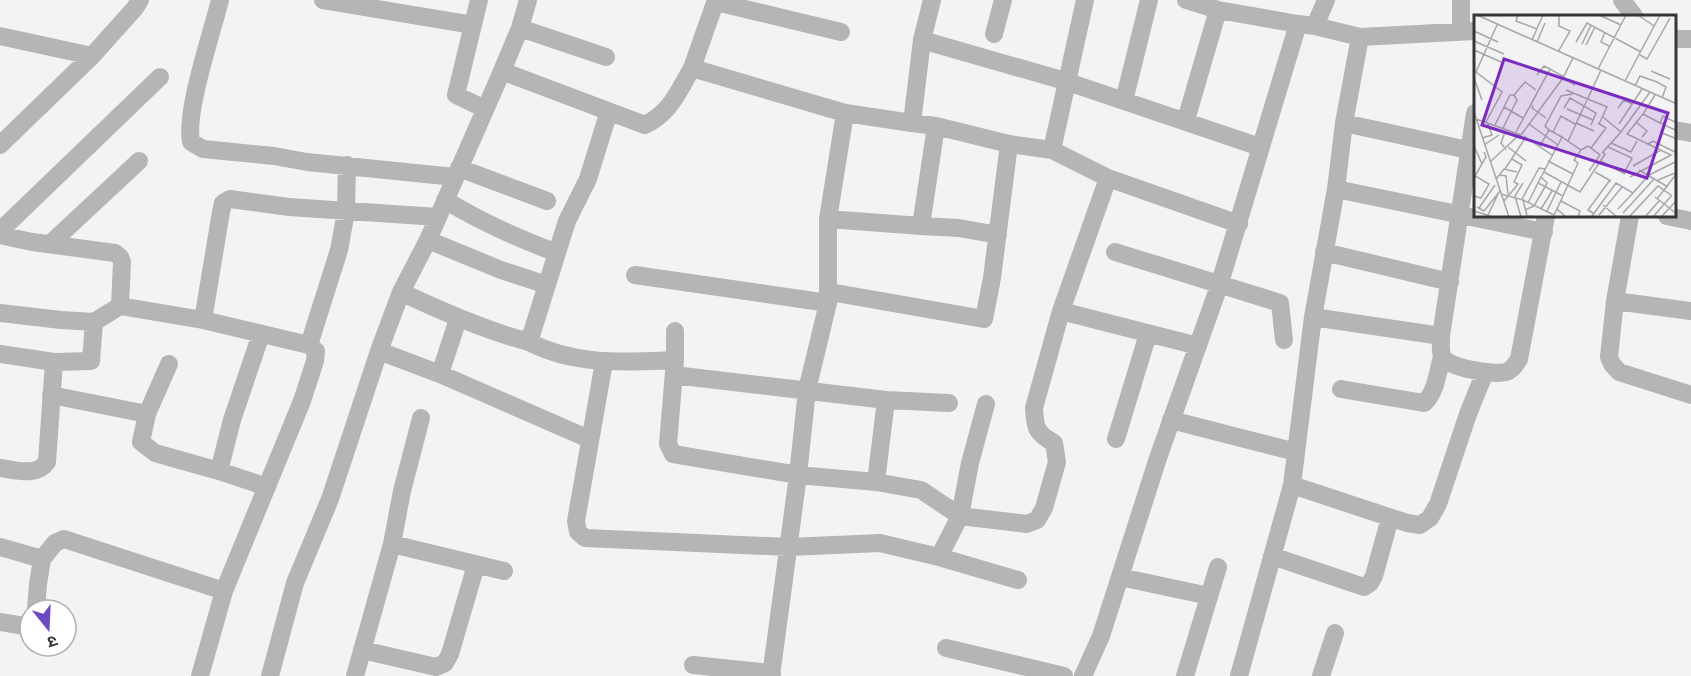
<svg xmlns="http://www.w3.org/2000/svg" width="1691" height="676" font-family="'PT Sans','Noto Sans Devanagari',sans-serif">
<style>
.lines{fill:none;stroke-linecap:round;stroke-linejoin:round}
.minor{stroke:#b6b5b4;stroke-width:18}
.inset-road{fill:none;stroke:#a7a7aa;stroke-width:1.5}
.view{fill:#7b2cbf;fill-opacity:0.15;stroke:#7b2cbf;stroke-width:3}
.inset-edge{fill:none;stroke:#363637;stroke-width:3}
</style>
<rect width="100%" height="100%" fill="#f3f3f6"/>
<g class="lines">
<!-- minor -->
<path class="minor" d="M220,0C212,33 185,111 191,142L203,149L274,156L307,162L455,177
M323,0L473,25
M479,0L456,95L485,109
M528,0L520,28L502,71L645,125C671,112 678,92 692,68L845,113L912,123L922,40L932,0
M1186,0L1218,10L1298,24
M1461,0V31
M1622,0L1634,16
M716,2L841,32
M1315,26L1326,0
M520,28L606,57
M994,34L1003,0
M0,36L92,56
M1674,39H1691
M922,40L1065,81L1260,147
M692,68L716,0
M502,71L428,240L401,292L379,351L440,374L589,439
M1124,101L1149,0
M609,111L588,179L567,221L529,342C575,366 625,362 675,360
M1475,113L1441,336C1441,341 1440,350 1442,356C1446,368 1494,375 1506,372C1513,370 1515,365 1519,359L1546,216
M1186,120L1218,10
M912,123L936,126L1009,144L1052,150L1085,0
M1344,123L1468,150
M936,126L921,226L959,228L998,235
M1674,130L1691,133
M0,145L92,56L135,8L140,0
M459,168L547,201
M1108,178L1239,224
M1336,189L1544,232
M445,200C481,222 517,238 557,253
M1630,216L1615,301L1609,357L1612,364L1619,372L1691,395
M1667,216L1691,221
M828,219L921,226
M0,231L160,77
M0,235L32,242L115,253L120,257L122,262L120,306
M428,240L501,270L547,285
M50,244L139,161
M1115,252L1280,303L1284,340
M1324,252L1450,282
M635,275L828,303
M401,292C443,312 484,330 529,342
M830,292L984,319L992,278L1009,144
M1615,301L1691,311
M1061,311L1198,346
M0,313L61,320L94,322L120,306L203,320L309,345L316,351L315,361L302,401L224,591L64,539L55,543L42,559
M1313,317L1441,336
M203,320L221,212L223,203L230,199L289,207L438,217
M675,331V360L668,444L673,454L798,475L876,482L921,490L960,516L970,463L986,404
M309,345L339,250L346,212L347,165
M0,354L54,362L91,361L94,322
M604,362L576,521L578,532L585,538L789,547L880,543L939,557L1018,580
M169,364L147,414L141,442L155,453L219,471L267,487
M440,374L458,319
M674,375L886,400L949,403
M1341,389L1424,403C1436,393 1438,371 1442,356
M51,395L147,414
M1171,420L1296,452
M1116,439L1148,334
M0,468C16,470 37,477 47,462L54,362
M219,471L232,420L261,334
M876,482L886,400
M1292,485L1407,523L1420,525L1430,518L1438,504L1468,414L1485,372
M392,544L504,571
M0,547L42,559L38,584L36,610
M1272,556L1364,587L1370,583L1374,576L1390,518
M939,557L960,516L1027,524L1037,520L1044,508L1057,462L1054,443C1036,433 1035,428 1034,408L1061,311L1108,178L1052,150
M1120,577L1209,596
M0,622L30,627
M946,648L1064,676
M362,650L436,667L445,663L450,654L476,565
M693,665L772,673
M200,676L224,591
M270,676L295,583L330,499L379,351
M355,676L392,544L402,491L421,418
M771,676L798,475L807,390L828,303V219L845,113
M1083,676L1101,636L1158,458L1219,286L1298,24L1315,26L1360,37L1475,31
M1185,676L1218,567
M1239,676L1292,485L1313,317L1336,189L1344,123L1360,37
M1321,676L1335,633"/>
</g>
<!-- overview -->
<g transform="translate(1474 15)">
<rect width="202" height="202" fill="#f3f3f6"/>
<path class="inset-road" d="M3,0L203,89M44,0L42,6L63,14M125,0L147,10M164,0L180,11M0,16L24,27M131,17L127,27L135,31M58,25L69,0M0,26L30,39M63,27L71,8M102,27L113,8L167,37M108,29L117,10M112,30L121,12M0,35L27,47M84,37L96,16L85,11V0M166,40L173,44L196,3M99,43L89,63L101,70M124,54L152,0M177,56L196,64M63,60L70,51L76,54M0,63L8,85M151,66L186,0M161,71L166,61L183,67L192,72L188,83M92,75L133,92L125,109M40,80L51,67L62,75M59,90L58,93L72,103M30,92L49,103M90,93L96,83L122,98L117,110M144,93L150,85L158,89M93,94L119,105M0,97L35,202M169,99L181,80M2,104L47,120L89,63M12,107L28,77L2,57L23,10M162,107L173,116L168,122M102,108L120,116M203,108L189,101L186,108L201,115L203,111M55,109L84,130M145,109L168,74M21,110L36,80H40L43,85L29,113M191,111L188,118L203,124M32,114L27,128L32,135M75,115L71,111L87,81L99,79M42,117L76,54L90,62M79,117L87,101L101,109M147,117L176,77M50,121L78,140M8,123L18,120L13,107M94,126L127,55M137,128L157,137L163,126M174,129L179,126L203,138M10,130L25,120M0,131L8,149M66,131L75,115L88,122M34,132L52,146M134,132L158,143L150,158M117,133L132,113L124,108M128,138L147,117L129,102M74,146L99,159M127,146L151,159M16,147L46,119M159,151L187,135M31,154L52,122M165,155L194,172M70,157L106,177L131,139L129,137M121,157L137,166M26,160L32,161L34,179M156,162L197,140L153,119L169,99L186,108M22,164L30,154L43,157M184,165L201,158M159,178L175,160L203,146M27,179L49,185L53,201L63,202M0,181L7,183L15,169L1,161L12,142L10,137M89,181L64,168L88,122L107,135L114,131L126,140L115,156M181,182L203,199M48,184L65,153L71,154M183,184L203,158M49,185L80,200L83,194M30,186L44,169L40,167L48,150L38,144M87,186L106,196L104,202M54,188L64,168M129,190L143,202M3,192L10,196L26,176M5,193L21,170M67,194L78,176M51,195L60,191L71,172L73,168L67,162M0,196L19,202M73,196L87,167M119,198L114,195L136,165M149,198L180,164M125,200L148,172M118,201L142,168L159,178L144,194M13,202L24,179M47,202L41,181L49,168M92,202L83,194L104,148L100,145L107,135M155,202L184,171L197,180M171,202L185,186M179,202L198,180M187,202L203,185"/>
<path class="view" d="M30,44L194,98L173,163L8,110Z"/>
<rect width="202" height="202" class="inset-edge"/>
</g>
<!-- north arrow -->
<g transform="translate(48 628) rotate(162)"><circle r="28" fill="#ffffff" stroke="#afafaf" stroke-width="1.5"/>
<path d="M0-4.5L10 22L0 15L-10 22Z" fill="#6d49c1"/>
<text y="-9" font-size="16" font-weight="bold" text-anchor="middle" fill="#363637">उ</text>
</g>
</svg>
